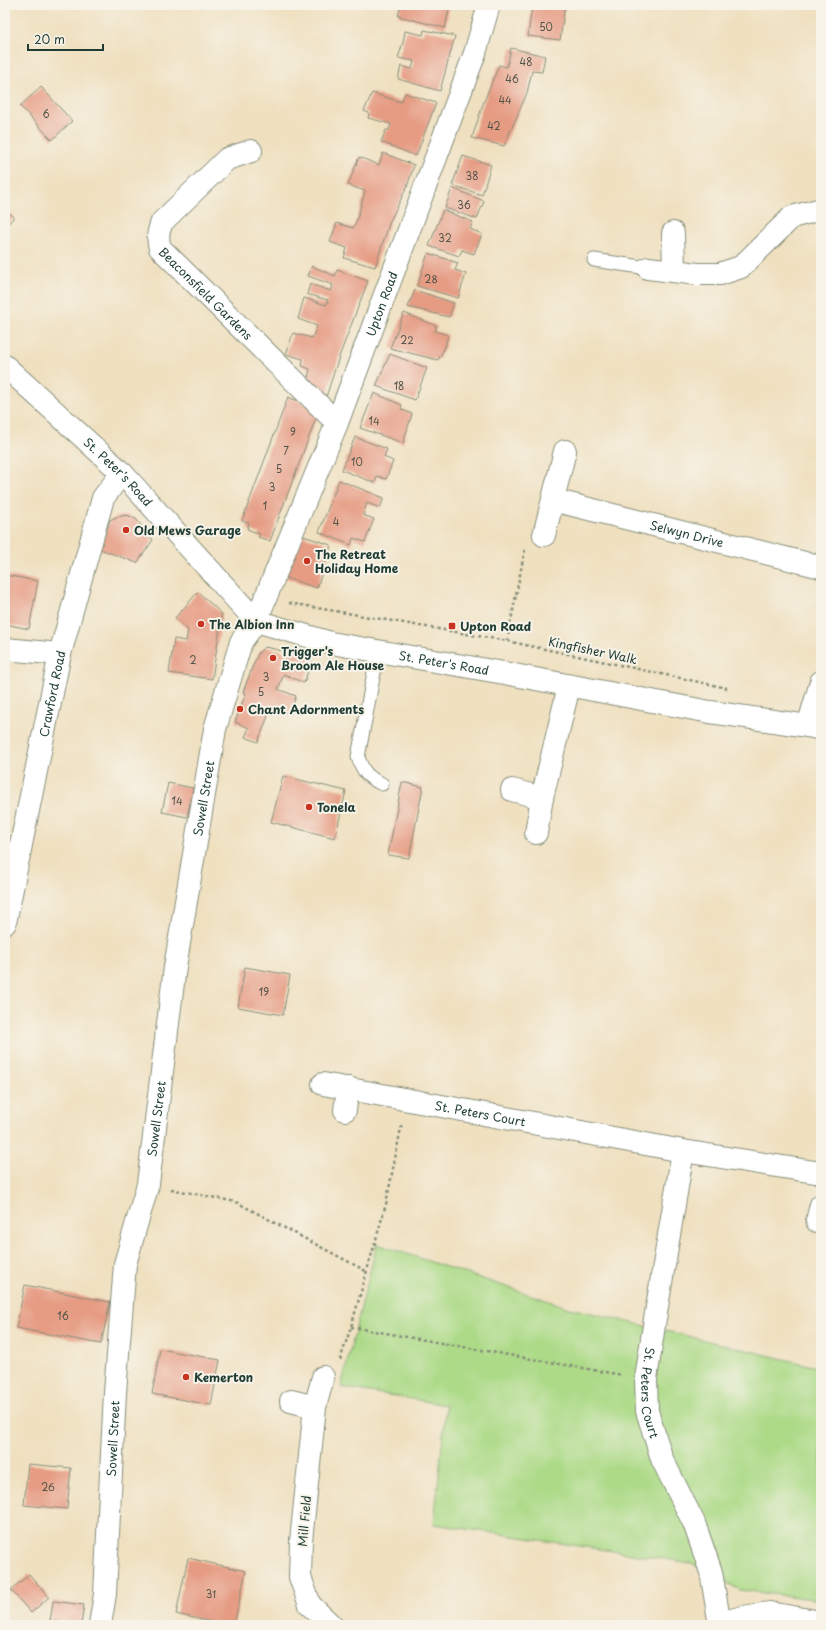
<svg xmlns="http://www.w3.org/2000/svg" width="826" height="1630" font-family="'Playpen Sans',sans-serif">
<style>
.green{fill:#acda87;stroke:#668c5e}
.building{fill:#e69b83}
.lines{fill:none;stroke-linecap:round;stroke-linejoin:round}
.service-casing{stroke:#878e7a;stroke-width:15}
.minor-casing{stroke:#878e7a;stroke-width:24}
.path{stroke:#878e7a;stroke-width:2.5;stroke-dasharray:3 3;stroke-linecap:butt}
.service{stroke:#fff;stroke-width:13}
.minor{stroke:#fff;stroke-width:22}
.poi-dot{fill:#c8321e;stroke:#f7f3e8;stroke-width:1.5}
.labels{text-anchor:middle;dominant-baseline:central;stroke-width:4;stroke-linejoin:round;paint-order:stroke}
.number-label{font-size:10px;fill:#515448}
.street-label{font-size:12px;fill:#1f3d34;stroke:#f7f3e8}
.poi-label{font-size:12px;font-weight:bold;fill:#1f3d34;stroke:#f7f3e8;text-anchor:start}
</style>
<rect width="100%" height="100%" fill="#f7f3e8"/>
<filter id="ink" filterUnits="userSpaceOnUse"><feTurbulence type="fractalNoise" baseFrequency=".025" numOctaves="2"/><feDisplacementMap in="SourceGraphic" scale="8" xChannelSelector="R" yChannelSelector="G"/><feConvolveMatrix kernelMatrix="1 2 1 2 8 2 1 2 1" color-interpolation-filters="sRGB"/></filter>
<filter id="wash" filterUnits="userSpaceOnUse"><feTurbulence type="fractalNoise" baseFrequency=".012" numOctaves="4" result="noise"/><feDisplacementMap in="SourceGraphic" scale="16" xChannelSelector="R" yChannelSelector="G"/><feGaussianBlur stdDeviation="0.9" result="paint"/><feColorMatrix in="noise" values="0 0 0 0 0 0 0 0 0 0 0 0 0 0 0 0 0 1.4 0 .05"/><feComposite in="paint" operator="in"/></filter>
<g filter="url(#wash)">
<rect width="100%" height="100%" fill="#efe0c0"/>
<!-- green -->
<path class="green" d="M377,1244L570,1308L821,1368V1600L740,1590L691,1563L434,1524L446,1405L341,1387Z"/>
<g id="blocks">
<!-- building -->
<path class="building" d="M401,5H450L445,28L398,16Z
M532,5H565L560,40L528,36Z
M424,30L455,36L440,91L398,79L401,66L412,69L414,61L398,58L403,43L405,31L423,35Z
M511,48L545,56L542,72L532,71L527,93L504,146L472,138L483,104L499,65L507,67Z
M41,87L72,121L52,140L20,106Z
M372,93L401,102L405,93L436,103L416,156L381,142L386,130H389L391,124L368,118L369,113L364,111Z
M383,153L414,165L407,187L390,221L375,267L344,258L347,248L330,242L337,223L353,228L357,219L365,191L348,185L359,157L379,165Z
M463,156L491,165L482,195L452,185Z
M452,188L484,201L477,219L445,208Z
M5,210L14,217L5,227Z
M443,210L473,222L470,229L482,234L474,254L462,250L459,256L429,246Z
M428,253L458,263L455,270L466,274L458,298L417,286Z
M312,266L335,276L337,270L368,281L339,357L325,400L306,386L310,369L302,366L303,359L286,354L293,333L312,338L317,326L298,319L304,298L326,305L328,300L307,294L310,284L331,291L333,285L308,276Z
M415,290L454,303L449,317L408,307Z
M404,313L437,326L435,331L448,335L445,347L438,360L390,348Z
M390,354L427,368L415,400L376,386Z
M374,393L402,405L401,409L412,414L403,443L360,428Z
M288,397L311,406L318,413L270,541L258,537L260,534L247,529L249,523L242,521Z
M355,437L387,449L384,457L393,461L386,479L377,476L375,483L342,470Z
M339,480L384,498L380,508L367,503L363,515L374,519L365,542L353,538L351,545L319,532Z
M127,515L136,519L153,540L137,563L100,549L110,520L116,517Z
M297,534L331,545L317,588L283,577Z
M5,575L38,581L29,629L5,624Z
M198,592L222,614L212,679L169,673L174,639L186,641L188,630L175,618Z
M265,647L292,653L294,649L314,653L304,683L284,674L278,689L296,696L290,714L271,708L258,742L245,737L249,728L235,722L246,693L243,692L254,663L259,652Z
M283,776L346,791L335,838L271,822Z
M402,782L423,787L409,858L388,855Z
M168,783L193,788L187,817L162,812Z
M245,967L290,975L283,1015L238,1007Z
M25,1285L110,1302L101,1344L16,1328Z
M160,1349L220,1360L211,1405L152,1394Z
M28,1464L71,1468L67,1509L24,1505Z
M188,1558L246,1571L234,1625H226L176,1614Z
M29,1574L49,1597L31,1613L11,1590Z
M53,1601L84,1605L81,1625L50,1621Z"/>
</g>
</g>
<g filter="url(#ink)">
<use href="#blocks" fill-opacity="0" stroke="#878e7a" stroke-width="1"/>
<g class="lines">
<!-- service casing -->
<g class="service-casing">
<path id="service" d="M594,260L648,268
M378,651L358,757C363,772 367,777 382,784"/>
</g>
<!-- minor casing -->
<g class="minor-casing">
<g id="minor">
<path id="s1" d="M251,151L227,159L162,222C158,232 157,238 160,248L337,423"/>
<path d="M673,233L674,271"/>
<path d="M648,268L698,274H720L741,267L792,217L821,209"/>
<path id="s2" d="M5,366L122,473L256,621L331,643L504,673L710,712L808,726L821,729"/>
<path id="s3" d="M553,500L821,567"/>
<path d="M544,535L565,451"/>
<path d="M5,649L60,654"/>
<path d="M808,726L821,682"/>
<path d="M512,790L542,798"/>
<path d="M536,833L542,798L569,686"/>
<path id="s4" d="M5,923L60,654L103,498L122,473"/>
<path id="s5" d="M323,1084L683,1151L821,1173"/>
<path d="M345,1110L348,1088"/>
<path id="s6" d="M683,1151L654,1325L646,1379L647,1411L662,1459L694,1523L711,1572L720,1625"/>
<path d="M817,1221L821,1205"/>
<path d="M323,1377L315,1407L301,1541L300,1577L310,1605L331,1625"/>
<path d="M291,1401L315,1407"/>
<path d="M720,1623L743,1617L770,1613L821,1622"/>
<path id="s7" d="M100,1625L105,1594L115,1393L125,1264L148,1184L175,967L215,729L241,642L256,621L337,423L475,53L489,5"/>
</g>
</g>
<!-- path -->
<path class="path" d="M289,603L507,641L727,688
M507,641L525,549
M171,1189L236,1202L366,1271
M351,1327L622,1375
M340,1360L351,1327L386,1204L402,1123"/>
<!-- service -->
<use href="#service" class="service"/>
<!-- minor -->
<use href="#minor" class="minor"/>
</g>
</g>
<!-- markers -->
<g class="poi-dot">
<circle cx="126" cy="530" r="4"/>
<circle cx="307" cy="561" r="4"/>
<circle cx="201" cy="624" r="4"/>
<rect x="448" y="622" width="8" height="8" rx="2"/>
<circle cx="273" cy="658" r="4"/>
<circle cx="240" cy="709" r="4"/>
<circle cx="309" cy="807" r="4"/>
<circle cx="186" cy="1377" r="4"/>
</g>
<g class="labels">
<!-- number labels -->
<g class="number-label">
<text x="546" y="26">50</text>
<text x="526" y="61">48</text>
<text x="512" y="78">46</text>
<text x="505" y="99">44</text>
<text x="46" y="113">6</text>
<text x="494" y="125">42</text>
<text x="472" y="175">38</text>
<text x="464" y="204">36</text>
<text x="445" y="237">32</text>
<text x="431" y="278">28</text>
<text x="407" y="339">22</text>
<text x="399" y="385">18</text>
<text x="374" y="420">14</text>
<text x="293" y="431">9</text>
<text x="286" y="450">7</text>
<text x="357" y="461">10</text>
<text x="279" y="468">5</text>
<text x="272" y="486">3</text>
<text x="265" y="505">1</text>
<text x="336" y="521">4</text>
<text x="193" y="659">2</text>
<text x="266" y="676">3</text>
<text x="261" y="691">5</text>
<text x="177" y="800">14</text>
<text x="264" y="991">19</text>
<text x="63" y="1315">16</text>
<text x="48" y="1486">26</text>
<text x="211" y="1593">31</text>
</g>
<!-- street labels -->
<g class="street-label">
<text stroke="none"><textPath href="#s1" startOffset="207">Beaconsfield Gardens</textPath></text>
<text stroke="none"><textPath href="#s7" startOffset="1363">Upton Road</textPath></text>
<text stroke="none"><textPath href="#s2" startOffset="155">St. Peter's Road</textPath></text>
<text stroke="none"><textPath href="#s3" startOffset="138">Selwyn Drive</textPath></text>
<text transform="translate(593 650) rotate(12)">Kingfisher Walk</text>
<text stroke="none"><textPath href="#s2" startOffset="551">St. Peter's Road</textPath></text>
<text stroke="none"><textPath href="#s4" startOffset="234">Crawford Road</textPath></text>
<text stroke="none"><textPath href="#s7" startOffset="835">Sowell Street</textPath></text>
<text stroke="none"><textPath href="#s5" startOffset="160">St. Peters Court</textPath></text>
<text stroke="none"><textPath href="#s7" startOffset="511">Sowell Street</textPath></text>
<text stroke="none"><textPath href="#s6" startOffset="245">St. Peters Court</textPath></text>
<text stroke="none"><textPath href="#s7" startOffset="187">Sowell Street</textPath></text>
<text transform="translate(304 1521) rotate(-85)">Mill Field</text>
</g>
<!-- poi labels -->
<g class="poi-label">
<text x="134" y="530">Old Mews Garage</text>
<text x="315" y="554">The Retreat<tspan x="315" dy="14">Holiday Home</tspan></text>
<text x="209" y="624">The Albion Inn</text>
<text x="460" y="626">Upton Road</text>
<text x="281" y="651">Trigger's<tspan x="281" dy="14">Broom Ale House</tspan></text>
<text x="248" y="709">Chant Adornments</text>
<text x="317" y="807">Tonela</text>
<text x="194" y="1377">Kemerton</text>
</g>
</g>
<!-- margin -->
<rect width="826" height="1630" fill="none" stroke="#f7f3e8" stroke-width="20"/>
<!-- scale -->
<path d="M28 44v6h75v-6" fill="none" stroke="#1f3d34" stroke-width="2"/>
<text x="34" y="44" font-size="12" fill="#1f3d34" stroke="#f7f3e8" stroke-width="3" paint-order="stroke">20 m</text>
</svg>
